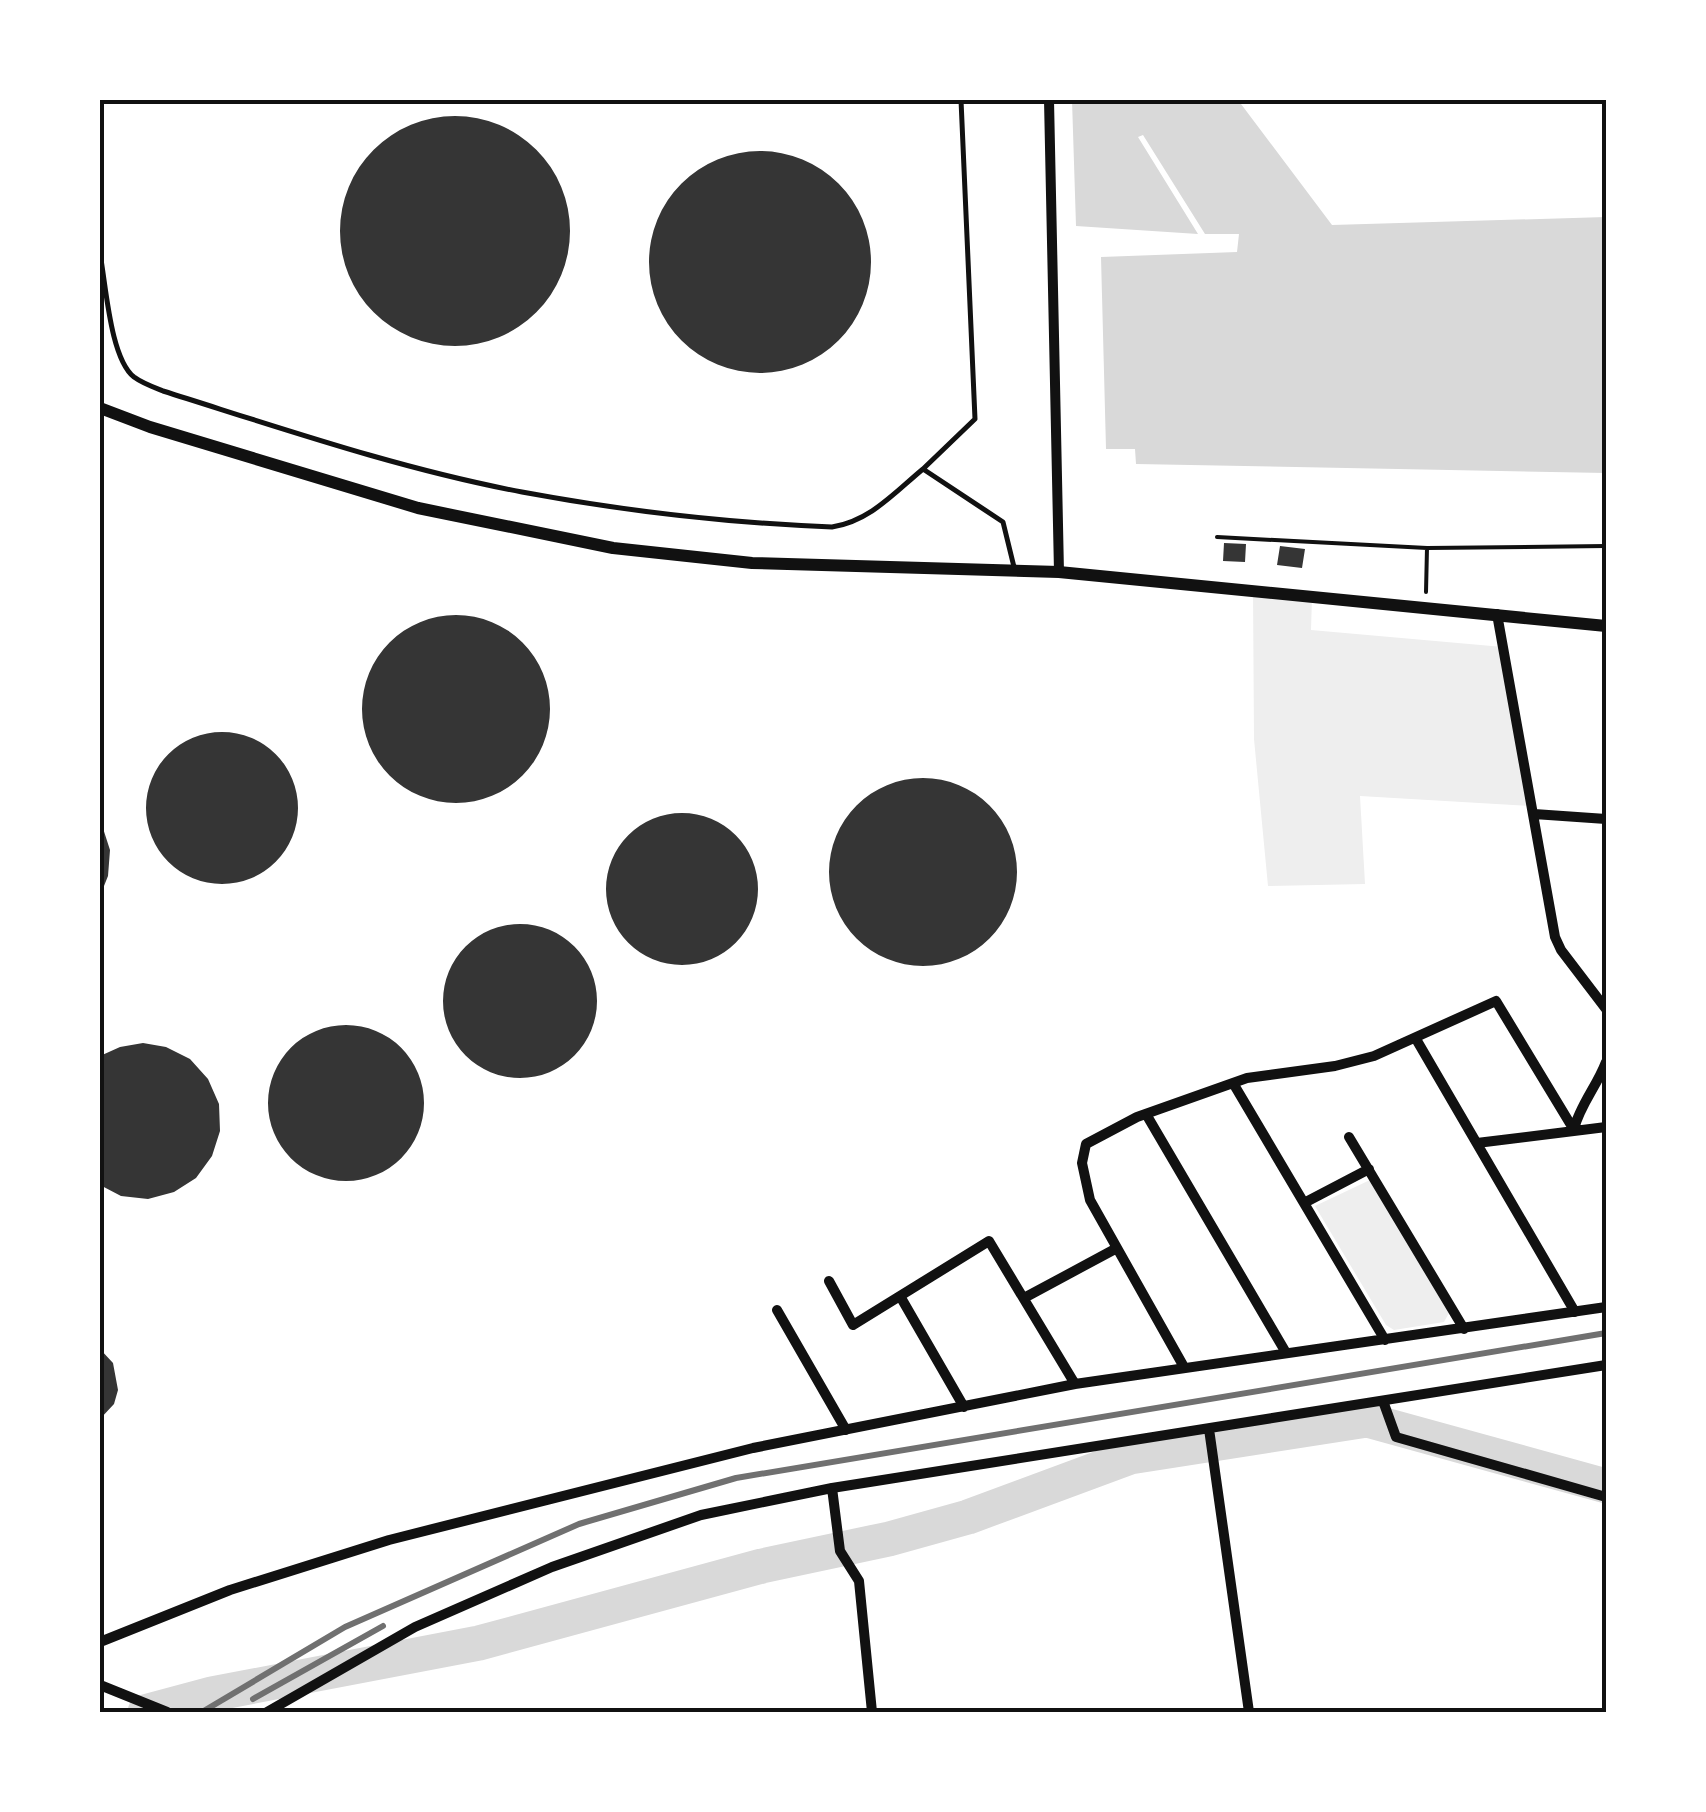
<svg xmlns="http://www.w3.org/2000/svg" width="1706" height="1812" font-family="Manrope,sans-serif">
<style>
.green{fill:#eee}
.water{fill:#d9d9d9}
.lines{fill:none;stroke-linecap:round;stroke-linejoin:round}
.river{stroke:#d9d9d9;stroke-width:35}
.building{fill:#353535}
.path{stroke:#111;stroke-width:4}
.service{stroke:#111;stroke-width:5}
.minor{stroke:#111;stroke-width:10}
.tertiary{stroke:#111;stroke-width:12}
.rail{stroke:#707070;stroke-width:6}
.neatline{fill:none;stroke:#111;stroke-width:4}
</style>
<rect width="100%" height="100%" fill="#fff"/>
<!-- green -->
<path class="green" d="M1253,591L1312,597L1311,630L1503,647L1532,806L1360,796L1365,884L1268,886L1254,739Z
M1370,1180L1450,1311L1444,1322L1394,1330L1386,1325L1315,1206Z"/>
<!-- water -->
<path class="water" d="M1072,100H1238L1332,225L1606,217V473L1136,464L1135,449H1106L1101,257L1237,252L1239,234H1205L1143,135L1138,137L1198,234L1076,226Z"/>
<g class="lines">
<!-- river -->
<path class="river" d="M145,1712L212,1694L479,1643L762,1566L889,1539L968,1517L1130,1457L1367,1420L1606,1486"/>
</g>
<!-- building -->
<path class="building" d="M340 231a115 115 0 1 1 230 0a115 115 0 1 1-230 0Z
M649 262a111 111 0 1 1 222 0a111 111 0 1 1-222 0Z
M1224,543L1246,544L1245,562L1223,561Z
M1280,546L1305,549L1302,568L1277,565Z
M362 709a94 94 0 1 1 188 0a94 94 0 1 1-188 0Z
M146 808a76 76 0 1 1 152 0a76 76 0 1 1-152 0Z
M829 872a94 94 0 1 1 188 0a94 94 0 1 1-188 0Z
M606 889a76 76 0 1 1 152 0a76 76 0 1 1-152 0Z
M100,819L110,850L108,876L100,896Z
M443 1001a77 77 0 1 1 154 0a77 77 0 1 1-154 0Z
M268 1103a78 78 0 1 1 156 0a78 78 0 1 1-156 0Z
M143,1043L166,1047L190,1059L208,1079L219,1104L220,1131L212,1156L196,1178L174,1192L148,1199L121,1196L100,1185V1056L120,1047Z
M100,1349L113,1363L118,1390L114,1404L100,1419Z"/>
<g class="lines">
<!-- path -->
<path class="path" d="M1217,537L1427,548
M1426,592L1427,548L1606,546"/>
<!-- service -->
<path class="service" d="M961,100L975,419L923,469L1003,522L1014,567
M100,254C106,284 110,358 134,377C142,383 153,387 163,391C281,428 400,469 522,492C624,511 728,523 832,527C870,521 894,493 923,469"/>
<!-- minor -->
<path class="minor" d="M1049,100L1059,572
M1497,614L1555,937L1561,950L1606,1009
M1534,814L1606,819
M1416,1039L1575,1312
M1233,1083L1385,1340
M1146,1114L1285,1351
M1574,1129C1580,1105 1597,1086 1606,1062
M1349,1137L1464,1329
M1477,1143L1606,1127
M1304,1203L1369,1169
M829,1281L853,1325L989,1241L1075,1384
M900,1296L964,1407
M1024,1298L1117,1248
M777,1310L846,1430
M1184,1367L1090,1200L1082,1163L1086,1144L1137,1117L1247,1078L1335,1066L1374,1056L1496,1001L1574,1130
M1383,1401L1396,1437L1606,1497
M1209,1429L1249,1712
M832,1488L840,1551L859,1581L872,1712
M100,1642L230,1590L389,1540L753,1448L1075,1384L1606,1307
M100,1685L167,1712
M267,1712L415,1627L552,1567L701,1515L832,1488L1606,1365"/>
<!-- tertiary -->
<path class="tertiary" d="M100,408L150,427L418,508L613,548L752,563L1059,572L1606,626"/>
<!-- rail -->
<path class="rail" d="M253,1699L383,1626
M202,1712L345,1627L579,1524L736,1478L1606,1333"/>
</g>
<!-- border -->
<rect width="1706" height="1812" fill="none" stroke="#ffffff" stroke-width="205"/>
<rect x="102" y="102" width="1502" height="1608" class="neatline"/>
</svg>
